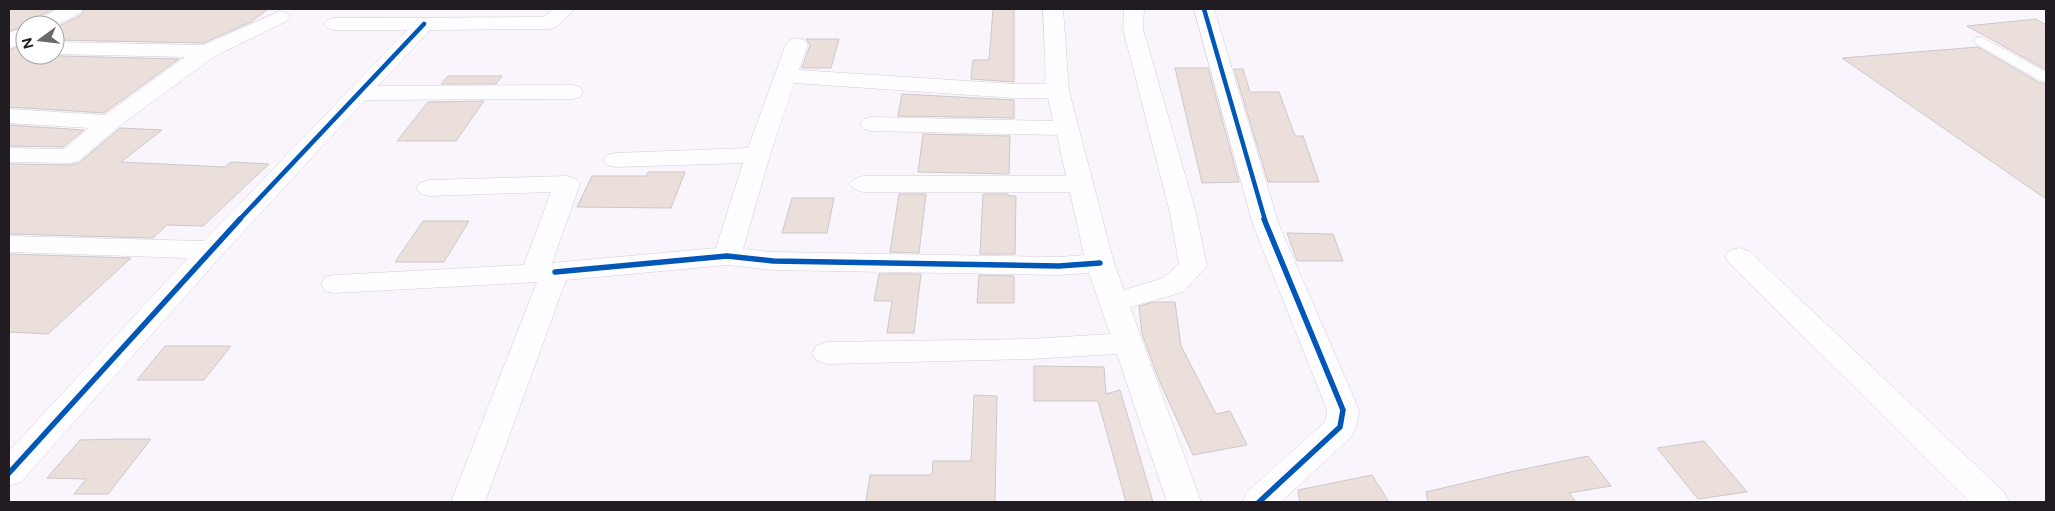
<svg xmlns="http://www.w3.org/2000/svg" width="2055" height="511" font-family="Figtree,sans-serif">
<style>
.building{fill:#eadfda;stroke:#cdc8c9}
.lines{fill:none;stroke-linecap:round;stroke-linejoin:round}
.service-casing{stroke:#d4ced5;stroke-width:1}
.minor-casing{stroke:#d4ced5;stroke-width:1}
.service{fill:#fefdff;fill-rule:evenodd}
.minor{fill:#fefdff;fill-rule:evenodd}
.cycleway-far1-casing{stroke:#fff;stroke-width:7}
.cycleway-casing{stroke:#fff;stroke-width:9}
.cycleway-far1{stroke:#0057b8;stroke-width:4.5}
.cycleway{stroke:#0057b8;stroke-width:5.5}
</style>
<rect width="100%" height="100%" fill="#faf4fc"/>
<!-- building -->
<path class="building" d="M9,9H54L33,19L29,25L9,31Z
M85,9H268L251,22L204,43L55,40V28L81,15Z
M993,9H1014V82L971,79L973,60H989Z
M2036,19L2046,25V70L1967,26Z
M806,39H839L831,68H802L810,45Z
M25,44V55L179,59L104,113L9,107V50Z
M1978,47L2040,83L2046,84V199L1842,58Z
M1175,68H1208L1239,182L1202,183Z
M1234,69H1243L1250,92H1279L1295,136H1303L1319,182H1268Z
M448,76H502L496,84H441Z
M902,94L1014,100V118L898,116Z
M484,101L456,141H397L428,102Z
M9,125L84,130L63,147L9,146Z
M120,128L162,130L121,162L225,167L231,162L269,164L203,226L167,225L153,238L9,234V164L70,165L79,163Z
M923,134L1010,136L1009,174L918,172Z
M648,172H685L671,208L577,207L592,176H646Z
M899,194H926L919,253L890,252Z
M983,194H1008V196H1016L1015,254H980Z
M792,198H834L827,233H782Z
M423,221H469L444,262H395Z
M1287,233L1333,234L1343,261H1297Z
M9,254L131,258L48,334L9,332Z
M879,274H921L914,333H887L892,301H874Z
M979,275L1014,276V303H977Z
M1154,302H1175L1181,346L1216,414L1230,411L1247,445L1193,455L1159,380L1142,334L1139,306Z
M165,346H231L204,380H137Z
M1034,366L1104,367L1106,394L1120,390L1153,502H1126L1098,401H1034Z
M974,395L997,396L995,502H866L870,475H932L933,461H971Z
M119,439H151L108,494H74L86,479L47,478L80,440Z
M1704,441L1747,492L1698,499L1657,448Z
M1588,456L1611,486L1569,493L1576,502H1428L1426,492L1510,472Z
M1372,475L1389,502H1300L1298,490Z"/>
<g class="lines">
<!-- service casing -->
<g class="service-casing">
<path id="service" d="M1981,37L2046,72V82L2041,81L1976,44L1974,41L1976,38Z"/>
</g>
<!-- minor casing -->
<g class="minor-casing">
<path id="minor" d="M58,9H83L80,13L55,26L31,25L34,21Z
M553,9H575L556,27L549,29L430,30L378,86L572,85L580,87L583,92L580,97L572,99L365,100L221,256L21,482L9,486V451L188,258L9,252V236L204,241L407,30H334L327,28L324,24L327,20L334,18L544,17Z
M1043,9H1063L1069,91L1114,263L1124,290L1163,278L1179,264L1170,213L1123,29L1124,9H1144L1143,29L1196,213L1207,266L1183,292L1130,307L1201,502H1167L1117,354L1030,359L827,364L816,360L812,353L816,346L827,342L1030,339L1110,334L1089,273L1059,275L773,270L727,265L566,280L485,502H451L537,282L335,293L325,291L321,284L325,277L335,275L524,265L551,192L429,196L420,193L416,188L420,183L429,180L567,176L576,179L580,184L552,263L716,248L743,163L616,167L607,165L604,160L607,155L616,153L748,148L786,44L790,40L797,38L804,40L808,44L799,70L1014,84H1046ZM794,83L1014,98H1048L1053,121L872,117L864,119L860,124L864,129L872,131L1057,135L1066,176H863L854,179L850,184L854,189L863,192H1070L1084,255L1059,257L773,252L743,249L770,155Z
M1194,9H1214L1279,225L1359,410L1356,427L1352,436L1281,502H1242L1247,492L1325,422L1327,410L1253,225Z
M280,11L287,13L290,17L287,21L215,56L118,127L79,161L70,163L9,162V148L64,149L89,128L9,123V109L105,115L185,57L55,54V42L204,45Z
M25,27V42L9,48V33Z
M1739,248L1749,251L2004,492L2009,502H1970L1729,263L1725,257L1729,251Z"/>
</g>
<!-- service -->
<use href="#service" class="service"/>
<!-- minor -->
<use href="#minor" class="minor"/>
<!-- cycleway-far1 casing -->
<g class="cycleway-far1-casing">
<path id="cycleway-far1" d="M1204,9L1265,220
M239,220L424,24"/>
</g>
<!-- cycleway casing -->
<g class="cycleway-casing">
<path id="cycleway" d="M555,272L727,256L773,261L1059,266L1100,263
M9,473L240,219
M1259,502L1340,427L1343,410L1264,219"/>
</g>
<!-- cycleway-far1 -->
<use href="#cycleway-far1" class="cycleway-far1"/>
<!-- cycleway -->
<use href="#cycleway" class="cycleway"/>
</g>
<!-- border -->
<rect width="2055" height="511" fill="none" stroke="#211c22" stroke-width="20"/>
<!-- north arrow -->
<g transform="translate(40 40) rotate(255)"><circle r="24" fill="#ffffff" stroke="#a6a4a7"/>
<path d="M0-4L9 19L0 12L-9 19Z" fill="#6d686e"/>
<text y="-8" font-size="14" font-weight="bold" text-anchor="middle" fill="#211c22">N</text>
</g>
</svg>
